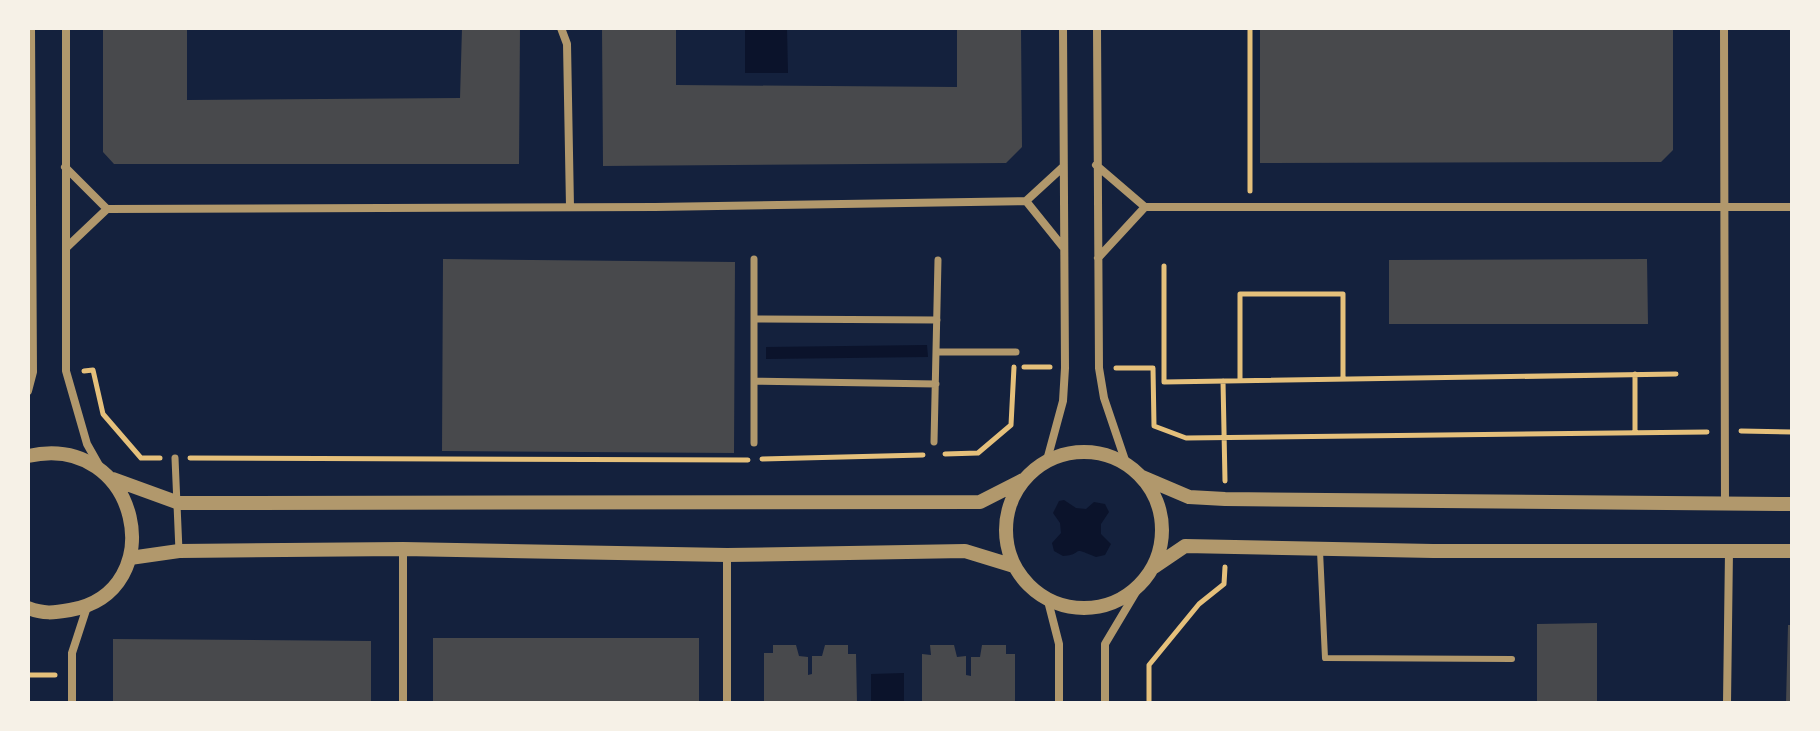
<svg xmlns="http://www.w3.org/2000/svg" width="1820" height="731" font-family="'Fira Sans Condensed',sans-serif">
<style>
.water{fill:#0b132b}
.building{fill:#48494c}
.lines{fill:none;stroke-linecap:round;stroke-linejoin:round}
.path{stroke:#e5c07b;stroke-width:5}
.service{stroke:#b1986c;stroke-width:6}
.pedestrian{stroke:#b1986c;stroke-width:7}
.minor{stroke:#b1986c;stroke-width:8}
.tertiary{stroke:#b1986c;stroke-width:14}
</style>
<rect width="100%" height="100%" fill="#14213d"/>
<!-- water -->
<path class="water" d="M745,28H787L788,73H745Z
M927,345L928,357L766,359V347Z
M1064,500L1076,508L1086,509L1094,502L1105,504L1109,512L1101,524V534L1111,544L1105,555L1096,557C1068,545 1086,554 1063,556L1054,551L1052,543L1061,533L1060,523L1053,513L1059,501Z
M904,673V703H871V674Z"/>
<!-- building -->
<path class="building" d="M103,28H187V100L460,98L462,28H520L519,164H114L103,152Z
M602,28H676V85L957,87V28H1021L1022,147L1006,163L603,166Z
M1260,28H1673V150L1661,162L1260,163Z
M443,259L735,262L734,453L442,451Z
M1647,259L1648,324H1389V260Z
M1597,623V703H1537V624Z
M1788,625H1792V703H1786Z
M433,638H699V703H433Z
M113,639L371,641V703H113Z
M773,645H796L799,656L808,657V675L812,674V656H822L825,645H848V654H856L857,703H764V653H773Z
M930,645H954L957,657L966,656V675L971,676V657H980L982,645H1006V654H1015V703H922V654L931,655Z"/>
<g class="lines">
<!-- path -->
<path class="path" d="M1250,28V191
M1164,266V382L1676,374
M1024,367H1050
M1116,368H1153L1154,426L1186,438L1707,432
M84,371L93,370L103,414L141,458H160
M1635,374V433
M1223,381L1225,481
M1240,381V294H1343V379
M1741,431L1792,432
M945,454L978,453L1011,425L1014,367
M190,458L748,460
M762,459L923,455
M28,675H55
M1149,703V665L1199,604L1224,584L1225,567"/>
<!-- service -->
<path class="service" d="M1320,551L1325,658L1512,659"/>
<!-- pedestrian -->
<path class="pedestrian" d="M754,259V443
M754,319L937,320
M936,352H1016
M754,381L936,384
M934,442L938,260
M175,458L179,551"/>
<!-- minor -->
<path class="minor" d="M66,28V371L87,444L100,467
M561,28L567,44L570,207
M1097,28L1099,368L1104,398L1126,463
M1724,28L1725,504
M1096,165L1145,207H1792
M65,167L107,209
M1026,201L1063,247
M1026,201L1063,167
M67,247L107,209L655,207L1026,201
M1098,258L1145,207
M28,391L33,372L31,28
M1047,460L1063,401L1065,368L1063,28
M403,549V703
M1048,601L1059,644V703
M72,703V653L87,607
M727,703V555
M1105,703V644L1139,587
M1727,703L1729,551"/>
<!-- tertiary -->
<path class="tertiary" d="M1006 530a78 78 0 1 1 156 0a78 78 0 1 1-156 0Z
M28,456C140,431 173,592 70,610C53,613 44,614 28,608
M1142,477L1189,497L1225,499L1792,504
M113,479L179,503L980,502L1023,480
M130,558L179,551L403,549L727,555L965,551L1014,566
M1154,567L1185,546L1433,551H1792"/>
</g>
<!-- border -->
<rect width="1820" height="731" fill="none" stroke="#f6f1e7" stroke-width="60"/>
</svg>
